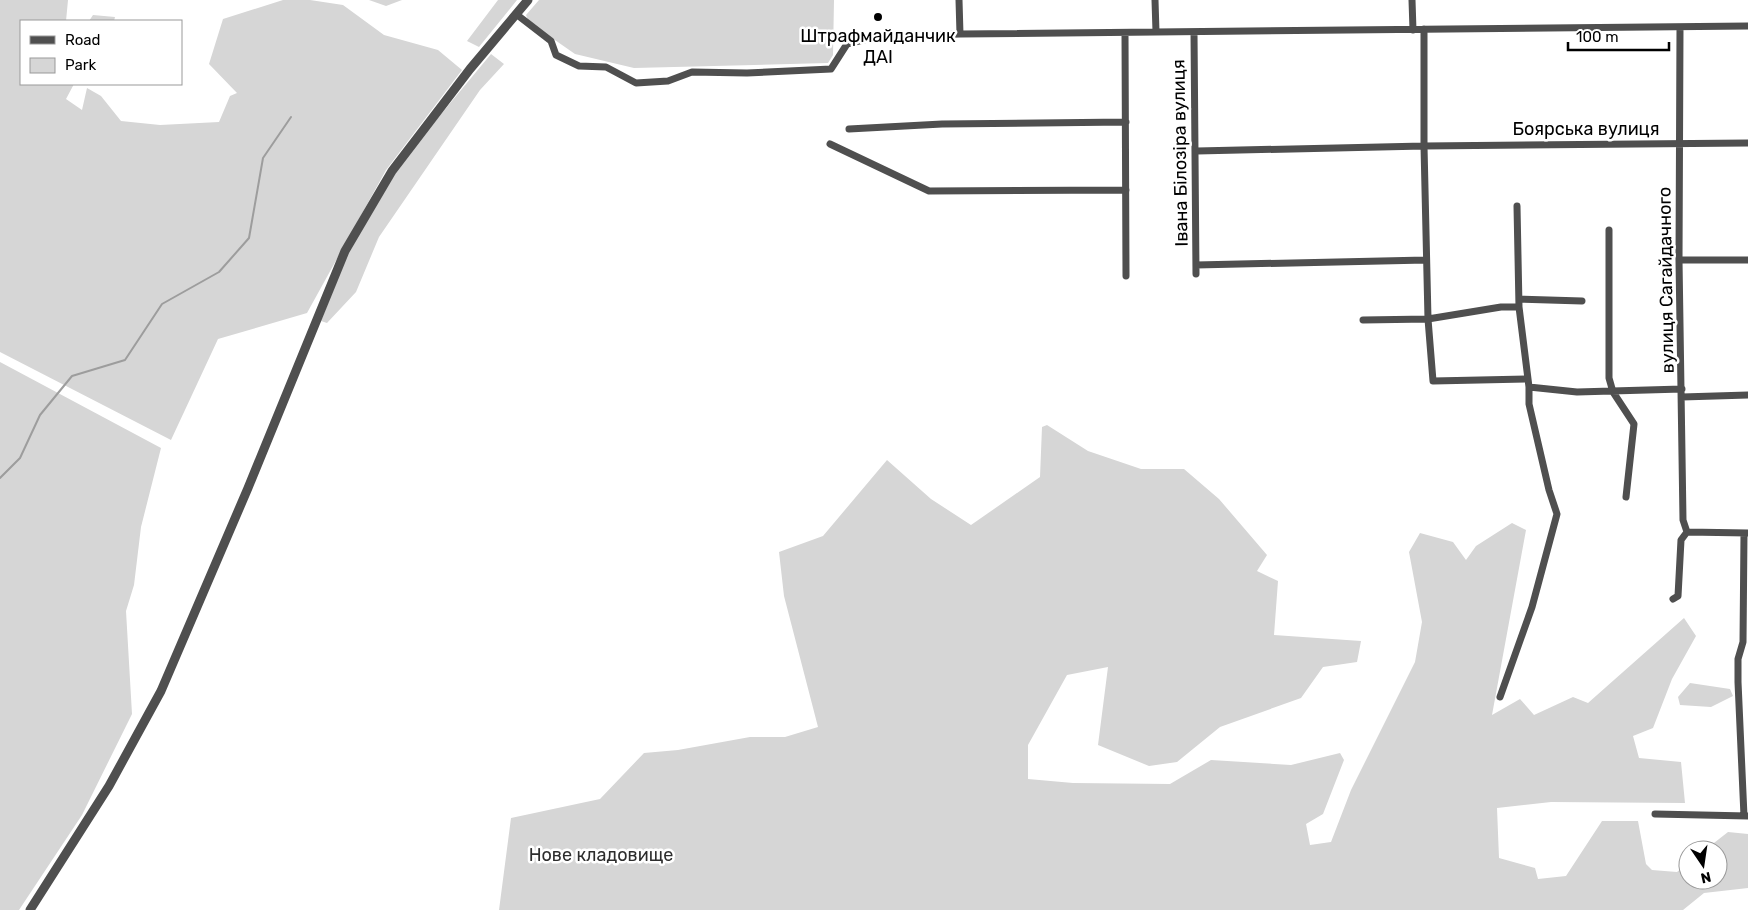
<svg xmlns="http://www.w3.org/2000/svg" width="1748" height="910" font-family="Rubik,sans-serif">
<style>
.green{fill:#d6d6d6}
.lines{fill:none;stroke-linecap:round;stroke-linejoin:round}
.stream{stroke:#9d9d9d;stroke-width:2}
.minor{stroke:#4f4f4f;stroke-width:7}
.tertiary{stroke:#4f4f4f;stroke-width:9}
.poi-dot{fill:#000;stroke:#fff;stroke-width:2}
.labels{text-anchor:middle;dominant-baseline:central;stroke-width:5;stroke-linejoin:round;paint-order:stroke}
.poi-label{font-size:18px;fill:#000;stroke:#fff}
.street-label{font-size:18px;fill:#000;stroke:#fff}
.park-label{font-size:18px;fill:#2d2d2d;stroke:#fff}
</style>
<rect width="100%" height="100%" fill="#fff"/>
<!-- green -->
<path class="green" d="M0,0H68L66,21H21V84H74L66,99L82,110L87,88L101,96L121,121L160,125L219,122L230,96L237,93L209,64L223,19L283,0H310L343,5L384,35L438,50L462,70L386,170L307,313L218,339L171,440L0,352Z
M369,0H402L386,6Z
M498,0H517L479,47L467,41Z
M539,0H834L833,55L828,63L634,68L575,54L529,22L526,15Z
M93,15L115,17L114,21H89Z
M491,54L504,64L480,90L379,237L356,292L327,323L321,321L349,251L393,172Z
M0,362L161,448L141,527L134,585L126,611L132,714L82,815L19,910H0Z
M1047,425L1088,451L1141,469H1184L1219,499L1267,555L1257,571L1278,581L1274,635L1361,641L1357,662L1323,667L1301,698L1220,727L1177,762L1149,766L1098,745L1108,667L1067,675L1028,745V779L1073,783L1170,784L1211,760L1291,765L1340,753L1344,760L1323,814L1306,824L1310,845L1331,842L1351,790L1415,662L1422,622L1409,552L1420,533L1453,542L1466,560L1476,546L1512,523L1526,530L1492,715L1520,699L1534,715L1573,697L1588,703L1684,618L1696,636L1672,679L1653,728L1633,736L1639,758L1681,762L1685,803L1551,802L1497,808L1499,858L1535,868L1538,879L1566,876L1602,821H1638L1646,864L1652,870L1677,872L1688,863V880H1718V850H1705L1728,832L1748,834V888L1704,893L1683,910H499L511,818L600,799L644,753L678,750L750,737H785L818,727L784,596L779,552L823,536L887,460L931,499L971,525L1040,477L1042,427Z
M1690,683L1730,689L1733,696L1711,707L1680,705L1678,697Z"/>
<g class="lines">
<!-- stream -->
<path class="stream" d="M0,478L20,458L40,415L72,376L125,360L162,304L219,272L249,238L263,158L291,117"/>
<!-- minor -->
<path class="minor" d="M959,0L960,34
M1155,0L1156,32
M1412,0L1413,30
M516,14L551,41L556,55L579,66L606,67L636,83L668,81L692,72L747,73L831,69L847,44L875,37L960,34L1748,26
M1680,28L1679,260L1683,520L1687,532
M1424,29V146L1428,319L1501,307H1519
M1194,32L1196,274
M1125,33L1126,276
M849,129L942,124L1126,122
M830,144L929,191L1126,190
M1197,151L1424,146L1748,143
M1609,230V378L1613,392L1634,424L1626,497
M1679,260H1748
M1196,265L1426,260
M1519,299L1582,301
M1363,320L1428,319L1433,381L1528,379
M1529,387L1577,392L1682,389
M1682,397L1748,395
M1687,532L1748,533
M1744,534L1743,642L1738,659V682L1744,816
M1673,599L1678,596L1681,540L1687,532
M1500,697L1532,607L1557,514L1549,490L1529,404V387L1519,307L1517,206
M1655,814L1748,816"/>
<!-- tertiary -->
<path class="tertiary" d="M30,910L109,786L161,691L248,488L345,251L392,171L470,69L528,0"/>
</g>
<!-- markers -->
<circle class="poi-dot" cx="878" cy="17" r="5"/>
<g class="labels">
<!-- poi labels -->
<g class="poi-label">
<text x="878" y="36">Штрафмайданчик<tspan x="878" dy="21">ДАІ</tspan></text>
</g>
<!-- street labels -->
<g class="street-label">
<text x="1586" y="129">Боярська вулиця</text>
<text transform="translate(1180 153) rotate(-91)">Івана Білозіра вулиця</text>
<text transform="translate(1666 280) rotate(-91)">вулиця Сагайдачного</text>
</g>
<!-- park labels -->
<g class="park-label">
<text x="601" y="855">Нове кладовище</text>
</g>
</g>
<!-- legend -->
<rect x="20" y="20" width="162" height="65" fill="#ffffff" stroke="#999999"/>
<rect x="30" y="36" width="25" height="8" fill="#4f4f4f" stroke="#999999"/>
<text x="65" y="45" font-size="15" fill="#000000">Road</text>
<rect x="30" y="58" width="25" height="15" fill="#d6d6d6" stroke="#999999"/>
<text x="65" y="70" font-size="15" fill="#000000">Park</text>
<!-- north arrow -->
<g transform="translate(1703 865) rotate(167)"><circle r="24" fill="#ffffff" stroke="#999999"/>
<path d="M0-4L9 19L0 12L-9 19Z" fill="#000000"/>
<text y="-8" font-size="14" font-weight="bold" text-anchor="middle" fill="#000000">N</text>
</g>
<!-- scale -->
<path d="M1568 42v8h101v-8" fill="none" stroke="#000000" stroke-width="2.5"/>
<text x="1576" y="42" font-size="15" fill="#000000" stroke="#ffffff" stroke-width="4" paint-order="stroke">100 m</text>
</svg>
